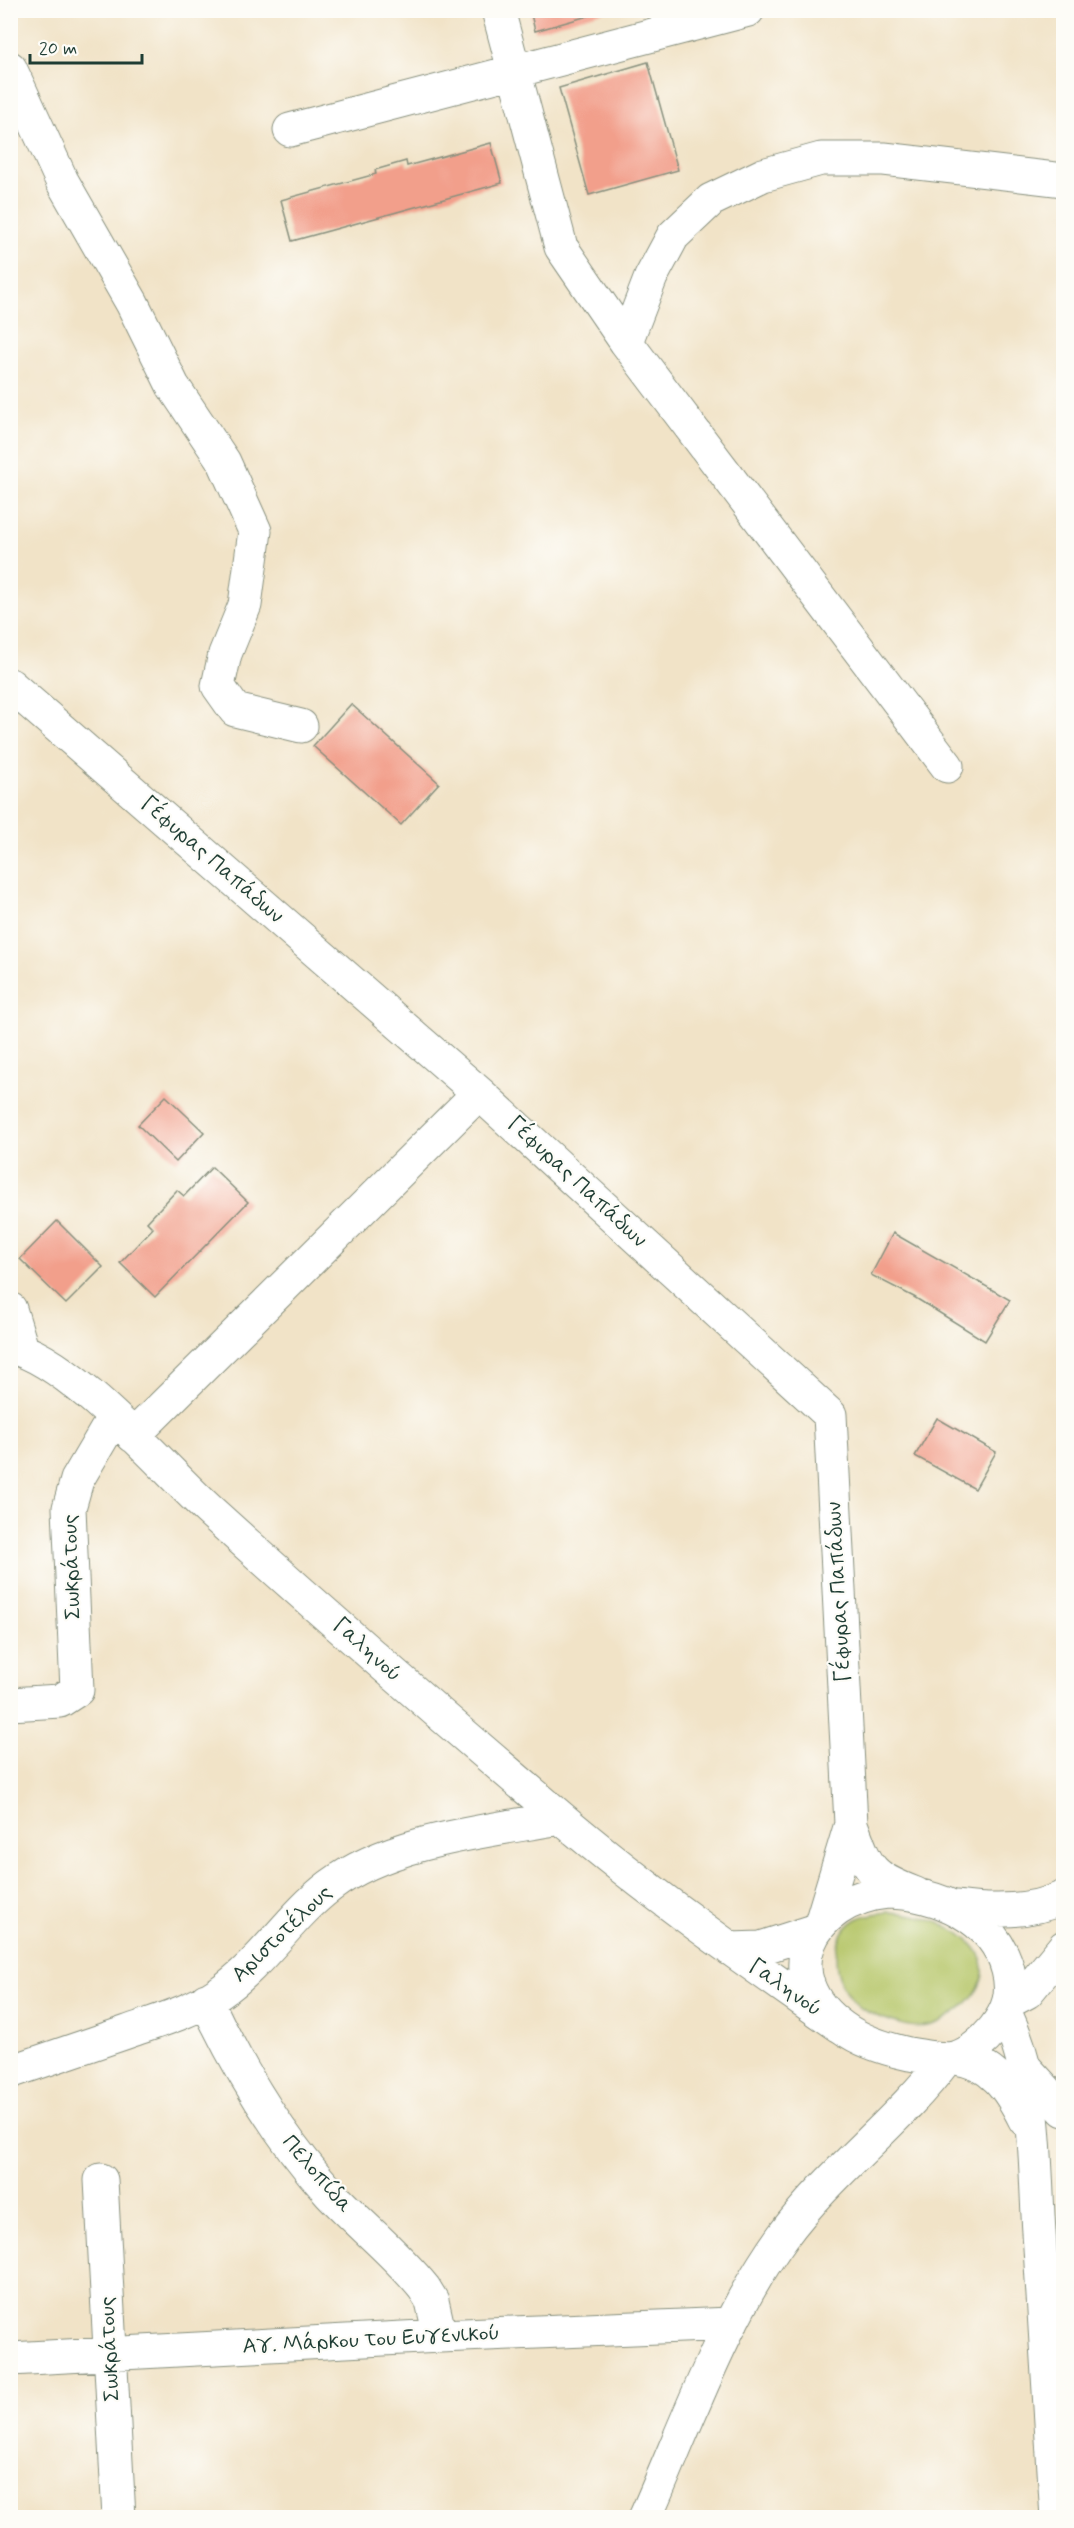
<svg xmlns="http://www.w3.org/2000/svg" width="1074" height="2528" font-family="Mynerve,sans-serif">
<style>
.green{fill:#b6c669;stroke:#6a824e;stroke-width:1.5}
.building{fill:#f29f8b}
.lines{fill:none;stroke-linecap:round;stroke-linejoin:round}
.minor-casing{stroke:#88907e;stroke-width:35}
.major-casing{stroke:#88907e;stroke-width:35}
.minor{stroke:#fff;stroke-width:33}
.major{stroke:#fff;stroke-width:33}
.labels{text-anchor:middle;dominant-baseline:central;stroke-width:4.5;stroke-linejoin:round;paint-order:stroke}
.street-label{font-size:22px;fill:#1f3d34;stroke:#fdfcf7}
</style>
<rect width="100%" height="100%" fill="#fdfcf7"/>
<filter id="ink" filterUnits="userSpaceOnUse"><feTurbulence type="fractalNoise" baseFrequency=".0167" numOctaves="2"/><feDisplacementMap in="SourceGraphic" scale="12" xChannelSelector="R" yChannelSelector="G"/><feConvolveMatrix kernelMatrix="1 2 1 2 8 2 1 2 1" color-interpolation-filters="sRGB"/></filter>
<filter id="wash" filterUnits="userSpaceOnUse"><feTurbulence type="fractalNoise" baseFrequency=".008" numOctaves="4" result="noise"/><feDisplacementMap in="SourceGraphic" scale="24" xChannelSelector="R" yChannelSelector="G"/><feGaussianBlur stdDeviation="1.35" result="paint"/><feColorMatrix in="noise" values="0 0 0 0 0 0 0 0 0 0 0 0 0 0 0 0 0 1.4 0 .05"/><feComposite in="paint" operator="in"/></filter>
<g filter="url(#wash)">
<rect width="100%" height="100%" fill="#f1e3c7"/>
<!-- green -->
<path class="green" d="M888,1912C957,1914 1031,1968 943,2020C926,2030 909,2028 891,2021C878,2017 865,2013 855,2003C832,1982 827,1936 857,1919C866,1914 878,1913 888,1912Z"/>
<g id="blocks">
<!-- building -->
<path class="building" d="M530,10H606V11L535,31Z
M648,62L678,170L589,195L559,88Z
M491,143L502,183L292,241L281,200L376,174L375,170L406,161L407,166Z
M351,704L439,783L401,825L313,746Z
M166,1096L204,1132L176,1162L138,1125Z
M212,1167L248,1202L155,1297L120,1263L153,1228L147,1222L177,1190L184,1196Z
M57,1221L103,1267L66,1304L20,1259Z
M893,1233L1010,1300L985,1341L914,1297L871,1275Z
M937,1418L996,1452L975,1489L915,1456Z"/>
</g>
</g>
<g filter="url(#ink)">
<use href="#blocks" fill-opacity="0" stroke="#88907e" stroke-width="1.5"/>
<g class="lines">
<!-- minor casing -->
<g class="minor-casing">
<path id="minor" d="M498,10L561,247L626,342L947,766
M10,68L62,181L132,303L173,386L224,462L255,531L245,605L225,654L218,686L235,710L301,726
M290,130L748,10
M626,342L651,277L673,236L711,200L763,175L821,159H884L1064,180
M10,685L479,1093L830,1415L851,1824C868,1870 869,1876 916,1894
M10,1309L22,1349
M10,1347C70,1359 162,1467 209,1510C324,1614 441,1716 559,1816C648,1892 744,1959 840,2026
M133,1436L479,1093
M10,1704L60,1701L77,1690L69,1508L77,1480L113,1419
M887,1892C937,1893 994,1917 1008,1970C1014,1993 1009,2010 994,2029C985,2040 969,2055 954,2058C941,2061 923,2056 909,2054C886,2049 861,2041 842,2027C772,1977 809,1900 887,1892Z
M957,1907C992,1912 1030,1913 1064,1897
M822,1920L851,1824
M730,1949L761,1948L814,1931
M206,2000C239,2070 278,2136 330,2193C361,2226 396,2253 424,2288L432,2301L440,2336
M1010,2001L1027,1992L1064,1947
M1025,2068L1064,2110
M10,2072C49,2059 88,2045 127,2032C158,2021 191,2012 219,1993C263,1963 289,1917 330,1886C390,1840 488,1831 560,1818
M101,2180L119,2518
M10,2359L440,2336L731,2324
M645,2518C686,2426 724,2317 783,2236C831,2171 898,2123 946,2059"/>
</g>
<!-- major casing -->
<g class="major-casing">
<path id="major" d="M1005,2013C1038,2078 1034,2160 1039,2232C1045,2327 1051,2422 1057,2518
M955,2058C993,2063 1009,2088 1025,2120"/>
</g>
<!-- minor -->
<use href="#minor" class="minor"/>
<!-- major -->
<use href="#major" class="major"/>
</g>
</g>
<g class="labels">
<!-- street labels -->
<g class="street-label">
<text transform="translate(212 860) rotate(41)">Γέφυρας Παπάδων</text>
<text transform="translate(577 1182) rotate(43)">Γέφυρας Παπάδων</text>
<text transform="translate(72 1567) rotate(-92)">Σωκράτους</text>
<text transform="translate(839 1592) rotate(-93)">Γέφυρας Παπάδων</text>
<text transform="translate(367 1650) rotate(42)">Γαληνού</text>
<text transform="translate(282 1934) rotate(-44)">Αριστοτέλους</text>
<text transform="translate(785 1988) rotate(35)">Γαληνού</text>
<text transform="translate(317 2174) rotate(49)">Πελοπίδα</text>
<text transform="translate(371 2340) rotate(-3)">Αγ. Μάρκου του Ευγενικού</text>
<text transform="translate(110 2349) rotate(-93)">Σωκράτους</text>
</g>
</g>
<!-- margin -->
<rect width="1074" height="2528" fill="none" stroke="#fdfcf7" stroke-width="36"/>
<!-- scale -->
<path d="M30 54v9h112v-9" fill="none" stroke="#1f3d34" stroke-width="3"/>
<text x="39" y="54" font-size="18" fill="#1f3d34" stroke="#fdfcf7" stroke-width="4.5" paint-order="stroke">20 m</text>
</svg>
